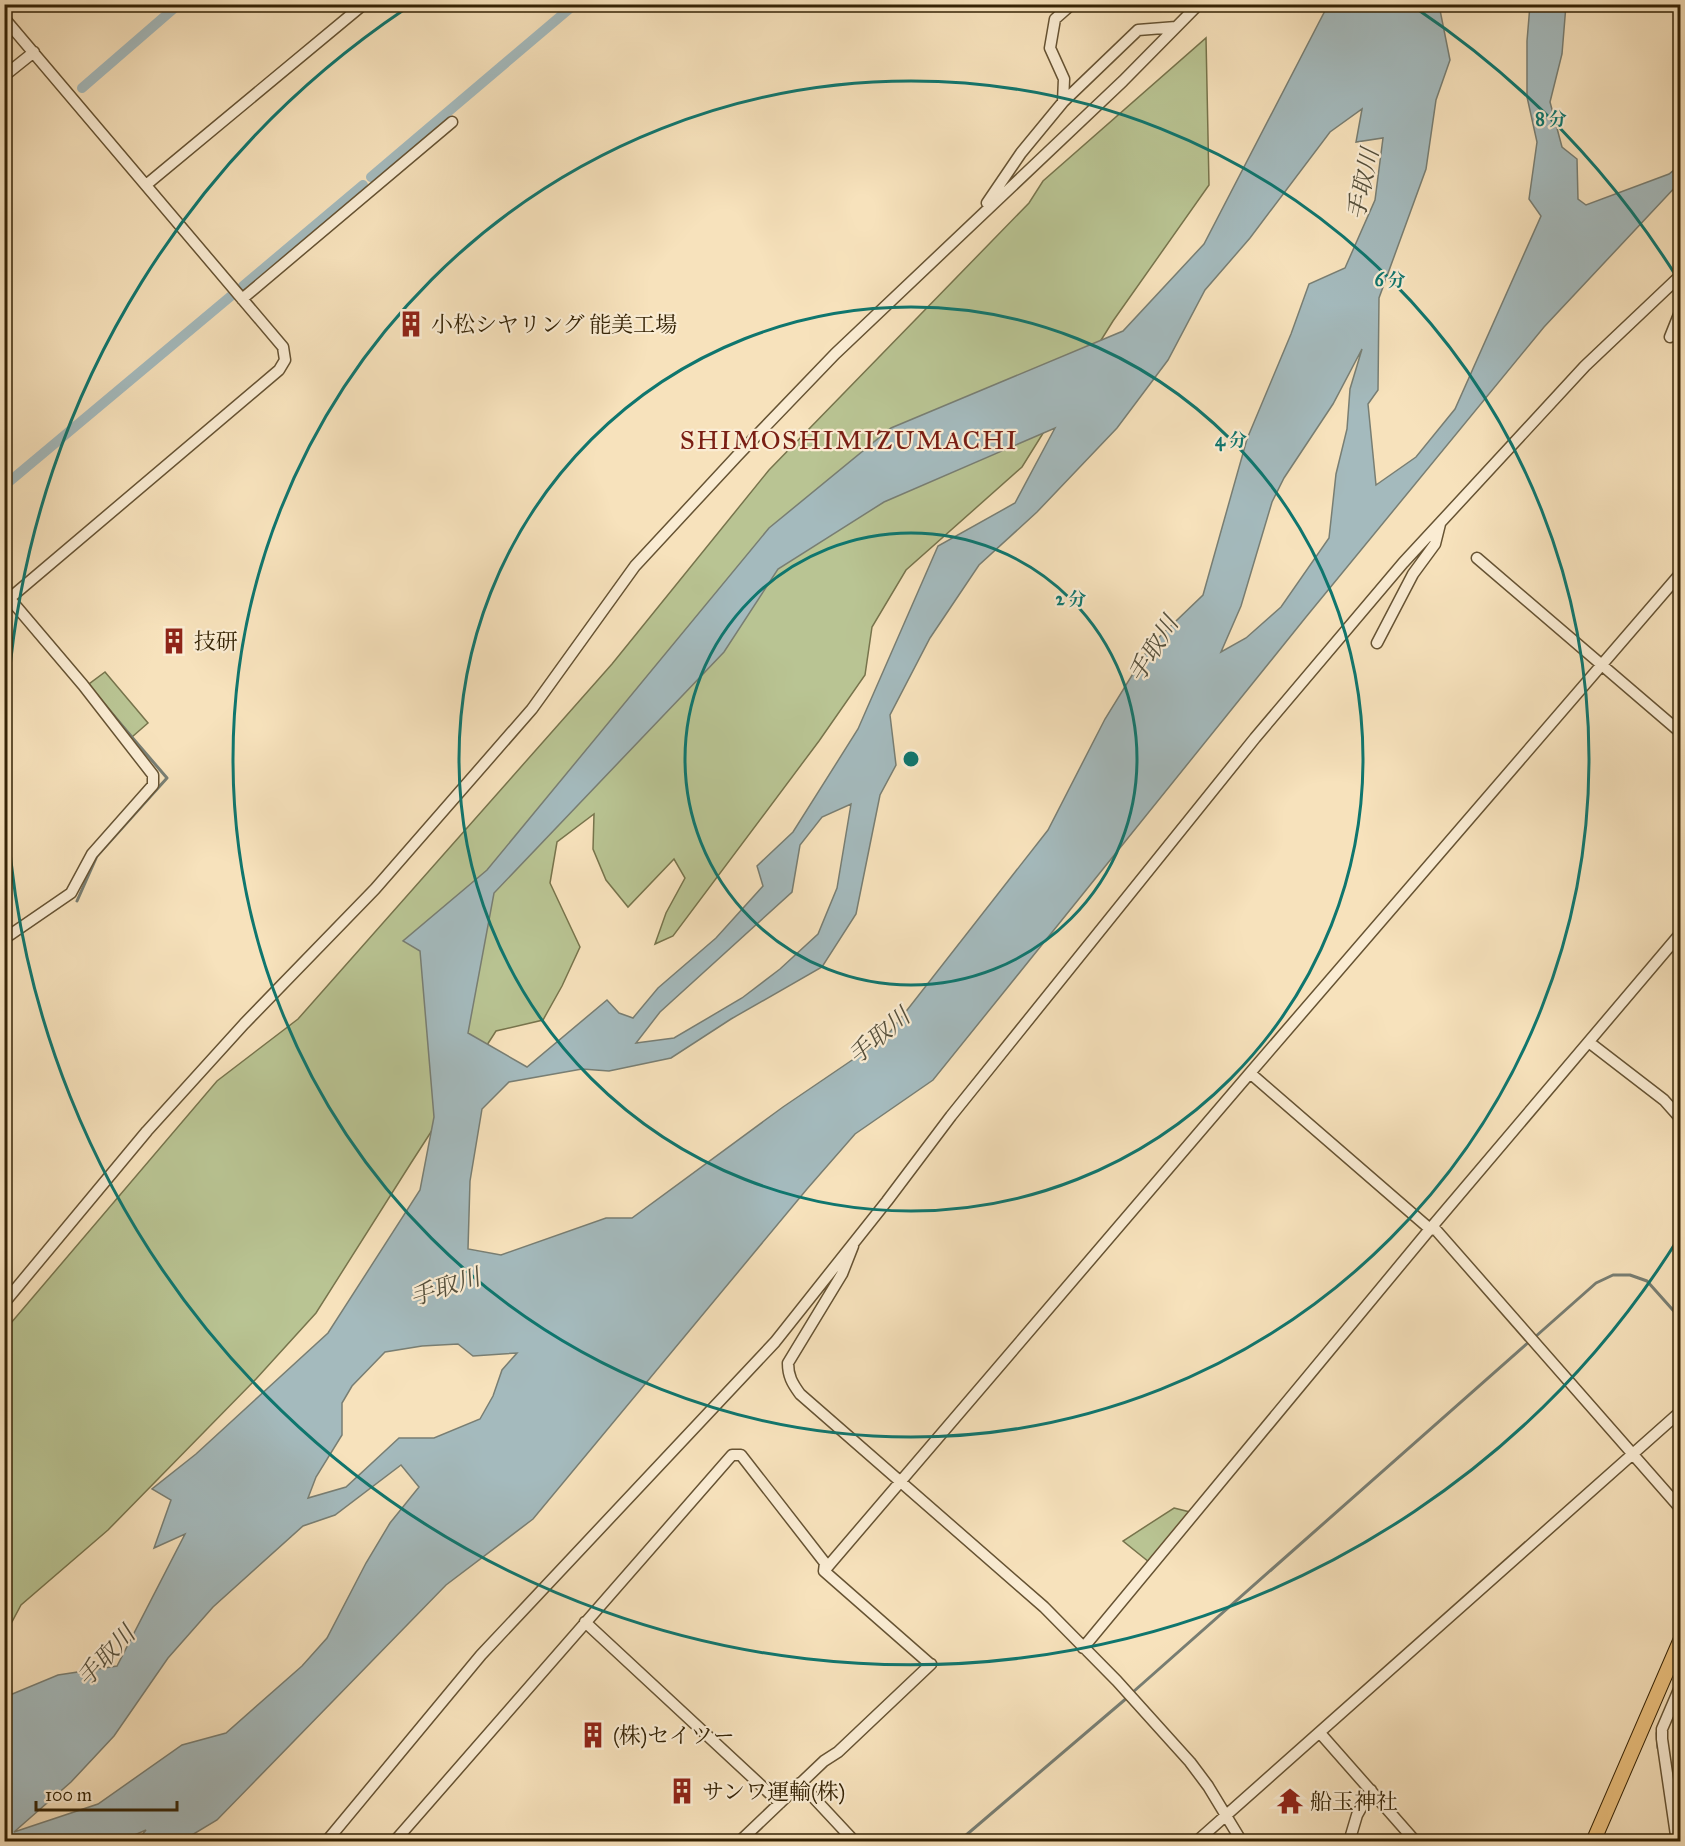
<svg xmlns="http://www.w3.org/2000/svg" width="1685" height="1846" font-family="'IM FELL Great Primer','Noto Serif JP',serif">
<style>
.green{fill:#b9c493;stroke:#77744c;stroke-width:1.5}
.water{fill:#a4babd;stroke:#787e73;stroke-width:1.5;fill-rule:evenodd}
.lines{fill:none;stroke-linecap:round;stroke-linejoin:round}
.stream{stroke:#787e73;stroke-width:3}
.canal{stroke:#a4babd;stroke-width:10}
.minor-casing{stroke:#665333;stroke-width:13}
.major-casing{stroke:#352305;stroke-width:16}
.minor{stroke:#faecd3;stroke-width:10}
.major{stroke:#ecc17e;stroke-width:14}
.ring{fill:none;stroke:#0f766e;stroke-width:3}
.labels{text-anchor:middle;dominant-baseline:central;stroke-width:4.5;stroke-linejoin:round;paint-order:stroke}
.poi-label{font-size:22px;fill:#352305;stroke:#faecd3;text-anchor:start}
.water-label{font-size:24px;font-style:italic;fill:#56503c;stroke:#faecd3}
.quarter-label{font-size:26px;letter-spacing:1.5px;fill:#7a1f14;stroke:#faecd3}
.centre{fill:#0f766e;stroke:#faecd3;stroke-width:3}
.ring-label{font-size:18px;text-anchor:middle;font-weight:bold;fill:#0f766e;stroke:#faecd3;stroke-width:4.5;stroke-linejoin:round;paint-order:stroke}
</style>
<rect width="100%" height="100%" fill="#f7e2bc"/>
<filter id="stains"><feTurbulence type="fractalNoise" baseFrequency=".00333" numOctaves="4"/><feColorMatrix values="0 0 0 0 .2 0 0 0 0 .09 0 0 0 0 .02 0 0 0 .5 -.17"/></filter>
<radialGradient id="worn" r=".72"><stop offset=".6" stop-color="#630" stop-opacity="0"/><stop offset="1" stop-color="#630" stop-opacity=".3"/></radialGradient>
<!-- green -->
<path class="green" d="M1206,38L1209,185L1113,321L1022,467L906,570L872,627L865,675L819,741L673,936L655,944L666,913L685,878L674,859L628,907L606,880L593,849L594,814L557,842L550,883L580,947L562,986L543,1020L496,1031L411,1163L316,1313L256,1379L108,1530L21,1605L5,1635V1330L217,1081L298,1019L612,664L769,470L1029,203L1043,181Z
M105,672L148,723L132,737L89,684Z
M1174,1508L1190,1512L1149,1562L1123,1541Z"/>
<!-- water -->
<path class="water" d="M1328,5H1439L1450,60L1436,100L1426,169L1379,298L1378,390L1368,404L1376,485L1416,457L1455,409L1541,216L1529,199L1537,142L1527,97V41L1530,5H1566L1562,54L1550,102L1562,147L1577,159L1578,199L1586,205L1669,174L1680,165V182L1544,327L1306,617L933,1080L855,1134L807,1189L533,1519L446,1585L217,1820L182,1841H137L146,1830L121,1841H5V1697L58,1675L117,1666L185,1534L154,1548L171,1500L152,1489L196,1454L328,1333L420,1190L434,1117L420,951L403,941L487,870L769,528L891,428L1123,331L1204,244ZM1362,109L1356,142L1383,138L1375,200L1345,268L1309,284L1291,334L1247,439L1203,595L1150,646L1105,719L1048,830L886,1037L783,1107L632,1218H606L501,1255L468,1249L470,1181L482,1109L509,1082L582,1069L609,1071L671,1058L731,1019L822,967L856,914L880,795L896,765L890,715L930,638L979,565L1037,512L1117,428L1168,360L1205,290L1250,238L1330,132ZM1362,349L1350,389L1347,429L1336,474L1329,538L1281,607L1246,638L1221,652L1241,606L1272,502L1284,478L1333,404ZM1055,428L1015,503L938,546L858,729L793,832L757,866L763,886L716,938L658,988L633,1018L619,1013L607,1000L527,1067L468,1033L494,893L724,652L778,569L884,502ZM851,804L837,888L818,934L780,969L742,998L674,1038L636,1043L660,1012L792,892L800,845L822,817ZM458,1344L473,1356L517,1353L502,1370L493,1396L480,1419L434,1438H399L346,1487L308,1498L316,1477L342,1435V1403L352,1386L385,1352L422,1346ZM401,1465L419,1487L390,1523L366,1563L327,1638L302,1666L226,1733L182,1745L98,1804L14,1832L71,1782L114,1736L168,1658L213,1607L303,1526L335,1515Z"/>
<g class="lines">
<!-- stream -->
<path class="stream" d="M77,901L97,856L167,778L106,707
M1535,1337L1596,1283L1613,1275H1630L1647,1281L1680,1318
M1677,1686L1680,1677
M1133,1692L1530,1341
M1657,1733L1658,1748
M958,1842L1128,1697"/>
<!-- canal -->
<path class="canal" d="M82,88L179,4
M371,177L575,4
M243,286L363,185
M4,486L231,296"/>
<!-- minor casing -->
<g class="minor-casing">
<path id="minor" d="M4,18L283,347L285,360L279,370L10,598
M4,76L34,52
M1063,102L1138,30L1176,27
M146,185L364,4
M987,203L1021,153L1063,102L1064,79L1050,48L1055,19L1072,4
M242,299L452,122
M1670,337L1680,312
M1477,558L1680,732
M4,592L83,685L153,775V785L92,854L71,893L4,939
M1377,643L1413,574L1435,544L1440,524
M1590,1043L1664,1100L1680,1118
M1250,1073L1430,1229L1436,1230L1680,1508
M853,1246L842,1274L788,1363C788,1376 792,1383 800,1394L1044,1607L1117,1681L1190,1762L1208,1786L1242,1842
M4,1303L147,1131L244,1024L375,889L532,709L635,566L737,456L835,354L1123,81L1199,4
M824,1571L1250,1073L1680,574
M585,1622L780,1803
M1083,1648L1430,1229L1680,934
M1320,1733L1416,1842
M800,1783L855,1842
M326,1842L481,1655L775,1342L887,1201L951,1116L1255,738L1403,563L1585,366L1680,276
M394,1842L732,1455H741L825,1563L824,1571L930,1664
M739,1842L824,1761L838,1752L931,1664
M1196,1842L1680,1412
M1349,1842L1357,1815L1371,1790
M1677,1842L1662,1739V1729L1680,1687"/>
</g>
<!-- major casing -->
<g class="major-casing">
<path id="major" d="M1593,1842L1680,1641"/>
</g>
<!-- minor -->
<use href="#minor" class="minor"/>
<!-- major -->
<use href="#major" class="major"/>
</g>
<!-- distance rings -->
<g class="ring">
<circle cx="911" cy="759" r="226"/>
<circle cx="911" cy="759" r="452"/>
<circle cx="911" cy="759" r="678"/>
<path d="M1678 1239A905 905 0 1 1 405 9M1417 9A905 905 0 0 1 1678 279"/>
</g>
<!-- icons -->
<defs>
<g id="building-bare" transform="scale(2.07)"><path d="M-4-6H4V6H1V3H-1V6H-4ZM-2.5-4.3h1.7v1.8h-1.7ZM.8-4.3h1.7v1.8H.8ZM-2.5-1h1.7V.8h-1.7ZM.8-1h1.7V.8H.8Z" fill="#8f2418" stroke="#faecd3" stroke-width="2.5" paint-order="stroke"/></g>
<g id="temple-bare" transform="scale(2.07)"><path d="M0-6L5-2H3V0L6.5 2.5H4V6H1.5V3h-3V6H-4V2.5H-6.5L-3 0V-2H-5Z" fill="#8f2418" stroke="#faecd3" stroke-width="2.5" paint-order="stroke"/></g>
</defs>
<g fill-rule="evenodd">
<use href="#building-bare" x="411" y="324"/>
<use href="#building-bare" x="174" y="641"/>
<use href="#building-bare" x="593" y="1735"/>
<use href="#building-bare" x="682" y="1791"/>
<use href="#temple-bare" x="1290" y="1801"/>
</g>
<g class="labels">
<!-- poi labels -->
<g class="poi-label">
<text x="431" y="324">小松シヤリング 能美工場</text>
<text x="194" y="641">技研</text>
<text x="613" y="1735">(株)セイツー</text>
<text x="702" y="1791">サンワ運輸(株)</text>
<text x="1310" y="1801">船玉神社</text>
</g>
<!-- water labels -->
<g class="water-label">
<text transform="translate(1363 184) rotate(-78)">手取川</text>
<text transform="translate(1153 649) rotate(-58)">手取川</text>
<text transform="translate(879 1036) rotate(-40)">手取川</text>
<text transform="translate(445 1287) rotate(-18)">手取川</text>
<text transform="translate(106 1656) rotate(-47)">手取川</text>
</g>
<!-- quarter labels -->
<g class="quarter-label">
<text x="849" y="440">SHIMOSHIMIZUMACHI</text>
</g>
</g>
<circle cx="911" cy="759" r="9" class="centre"/>
<g class="ring-label">
<text x="1551" y="125">8 分</text>
<text x="1390" y="286">6 分</text>
<text x="1231" y="446">4 分</text>
<text x="1071" y="605">2 分</text>
</g>
<!-- margin -->
<rect width="1685" height="1846" fill="none" stroke="#f7e2bc" stroke-width="24"/>
<rect x="6" y="6" width="1673" height="1834" fill="none" stroke="#352305" stroke-width="3"/>
<rect x="12" y="12" width="1661" height="1822" fill="none" stroke="#352305" stroke-width="1.5"/>
<!-- scale -->
<path d="M36 1801v9h141v-9" fill="none" stroke="#352305" stroke-width="3"/>
<text x="45" y="1801" font-size="18" fill="#352305" stroke="#faecd3" stroke-width="4.5" paint-order="stroke">100 m</text>
<rect width="100%" height="100%" filter="url(#stains)"/>
<rect width="100%" height="100%" fill="url(#worn)"/>
</svg>
